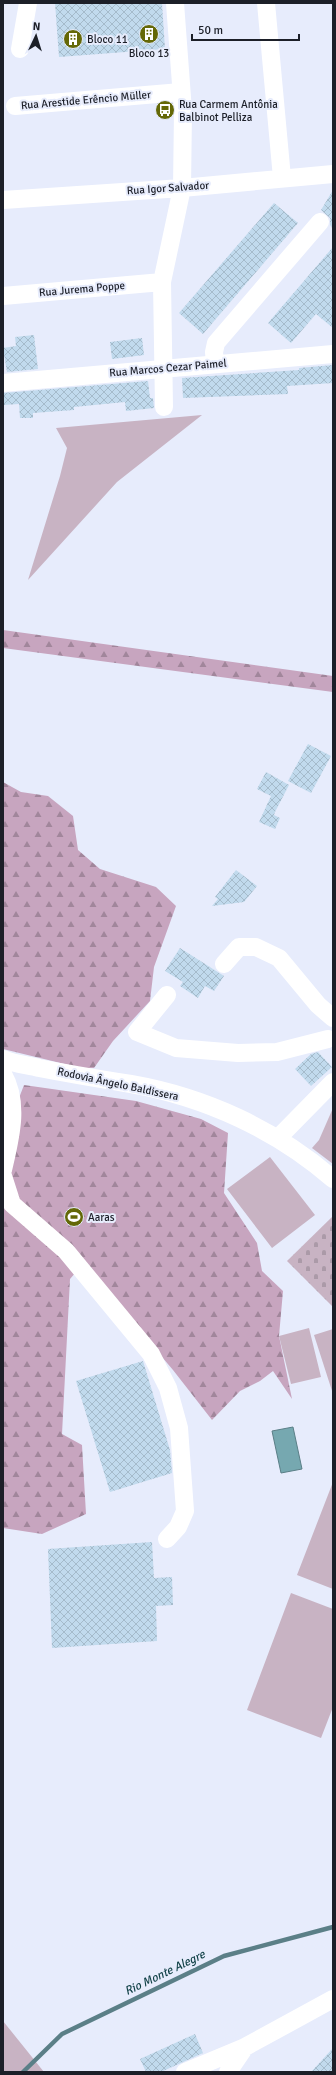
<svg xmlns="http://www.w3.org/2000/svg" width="336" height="2075" font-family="Signika,sans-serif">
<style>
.green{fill:#c8b3c3}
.forest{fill:url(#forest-firs)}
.cemetery{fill:url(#cemetery-stones)}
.water{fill:#76a8b0;stroke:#5b7f87}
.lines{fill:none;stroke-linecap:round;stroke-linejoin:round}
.stream{stroke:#5b7f87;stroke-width:4.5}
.building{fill:url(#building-cross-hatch)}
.minor{stroke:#fff;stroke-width:18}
.labels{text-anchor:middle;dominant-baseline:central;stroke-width:4;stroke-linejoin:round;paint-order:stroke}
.poi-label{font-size:11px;fill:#1c1f28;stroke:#e7ecfc;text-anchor:start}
.street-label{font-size:11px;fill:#1c1f28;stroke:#e7ecfc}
.water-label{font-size:12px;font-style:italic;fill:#0f3f45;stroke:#e7ecfc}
</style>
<defs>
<pattern id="forest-firs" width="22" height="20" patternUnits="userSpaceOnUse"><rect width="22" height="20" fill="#c7a5bf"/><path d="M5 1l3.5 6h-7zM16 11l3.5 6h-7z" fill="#a1869b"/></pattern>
<pattern id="cemetery-stones" width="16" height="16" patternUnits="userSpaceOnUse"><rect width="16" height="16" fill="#c8b3c3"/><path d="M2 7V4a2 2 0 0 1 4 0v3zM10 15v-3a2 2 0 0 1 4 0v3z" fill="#ab9aa8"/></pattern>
<pattern id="building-cross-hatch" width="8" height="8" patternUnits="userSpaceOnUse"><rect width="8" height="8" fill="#c1daed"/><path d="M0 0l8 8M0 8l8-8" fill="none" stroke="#a5bbcb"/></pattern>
</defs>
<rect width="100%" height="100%" fill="#e7ecfc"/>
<!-- green -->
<path class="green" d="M202,415L117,482L28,580L60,476L67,448L56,428Z
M333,1108V1164L312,1148L319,1140Z
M270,1157L315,1215L272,1248L227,1189Z
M309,1328L321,1377L291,1384L279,1336Z
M333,1329V1394L314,1335Z
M333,1482V1589L297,1575Z
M291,1593L333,1609V1707L321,1738L247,1710Z
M3,2021L44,2072H3Z"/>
<!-- forest -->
<path class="forest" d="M3,630L333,676V692L3,648Z
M3,782L21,792L48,796L73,816L78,850L100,869L156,887L176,906L154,967L150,1001L113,1041L94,1068H81L3,1049Z
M24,1085L136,1101L201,1119L228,1133L224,1193L257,1243L262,1271L283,1291L279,1336L292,1399L273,1371L260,1381L240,1391L212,1420L173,1370L83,1264L70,1279L62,1434L82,1445L86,1514L42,1534L3,1528V1150L9,1124Z"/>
<!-- cemetery -->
<path class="cemetery" d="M333,1216V1307L287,1261Z"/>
<!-- water -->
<path class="water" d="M293,1427L302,1469L281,1473L272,1431Z"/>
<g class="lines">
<!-- stream -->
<path class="stream" d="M23,2072L62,2034L224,1956L333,1927"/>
</g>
<!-- building -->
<path class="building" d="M55,3H162L165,49L59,57Z
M333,190V229L330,225V218L321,210Z
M274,203L298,223L203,334L179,313Z
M333,247V328L316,314L291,343L268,323Z
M34,335L38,369L7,372L3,348L16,346L15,337Z
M142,338L144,355L112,359L110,342Z
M333,365V383L287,386L288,394L183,398L182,378L299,370V368Z
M148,381L150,398H153L154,408L126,411L125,402L74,407V410L33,413V418H20L19,404L3,405V393Z
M308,744L331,756L311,793L288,781Z
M266,772L289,785L275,812L274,815L280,818L275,829L259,822L271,796L257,789Z
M236,870L257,886L244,902L212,906L218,899L215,897Z
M180,948L224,976L214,991L205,986L198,998L180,986L183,982L165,971Z
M318,1052L332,1067L311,1086L295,1069L311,1054Z
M143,1361L170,1450L172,1473L110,1492L76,1381Z
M152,1542L154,1578L172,1577L173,1605L156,1606L157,1641L52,1648L48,1549Z
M195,2034L203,2053L161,2072H146L140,2059Z
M333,2048V2072H311Z"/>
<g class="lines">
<!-- minor -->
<path class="minor" d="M266,3L282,178
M20,49L28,3
M15,106L181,92
M3,200L182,188L333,174
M3,296L162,282
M215,364L214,352L216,343L320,222
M3,383L333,354
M164,407L162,282L182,188L183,111L175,3
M224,964L239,947H256L279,958L318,1005L333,1018
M167,995L137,1032L176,1048L238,1053L277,1052L328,1039
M3,1059C14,1064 27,1065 39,1068C69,1074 100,1079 131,1084C205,1097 277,1130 333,1179
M3,1074C20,1104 10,1139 3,1170
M278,1138L333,1082
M3,1176L12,1204L66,1251L151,1354L168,1388L179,1428L185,1511L178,1527L167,1539
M185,2072L245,2047
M228,2072L245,2047L333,1999"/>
</g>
<!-- icons -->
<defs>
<g id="building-disc" transform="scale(1)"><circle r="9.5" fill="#646807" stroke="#e7ecfc"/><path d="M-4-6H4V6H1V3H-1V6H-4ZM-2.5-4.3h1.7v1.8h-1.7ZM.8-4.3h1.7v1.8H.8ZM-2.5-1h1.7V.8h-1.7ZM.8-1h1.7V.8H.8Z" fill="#fff"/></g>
<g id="bus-disc" transform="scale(1)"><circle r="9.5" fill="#646807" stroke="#e7ecfc"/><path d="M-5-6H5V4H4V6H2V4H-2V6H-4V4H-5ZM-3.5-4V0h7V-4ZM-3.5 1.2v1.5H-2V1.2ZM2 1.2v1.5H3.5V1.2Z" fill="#fff"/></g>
<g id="stadium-disc" transform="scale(1)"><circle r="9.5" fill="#646807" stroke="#e7ecfc"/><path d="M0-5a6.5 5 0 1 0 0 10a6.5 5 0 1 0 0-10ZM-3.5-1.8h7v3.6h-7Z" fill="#fff"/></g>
</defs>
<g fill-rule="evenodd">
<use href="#building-disc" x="149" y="34"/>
<use href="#building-disc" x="73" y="39"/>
<use href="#bus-disc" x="165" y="110"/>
<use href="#stadium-disc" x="74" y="1217"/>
</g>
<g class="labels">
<!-- poi labels -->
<g class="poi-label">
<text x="87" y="39">Bloco 11</text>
<text x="149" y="53" text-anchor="middle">Bloco 13</text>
<text x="179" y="104">Rua Carmem Antônia<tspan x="179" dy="13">Balbinot Pelliza</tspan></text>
<text x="88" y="1217">Aaras</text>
</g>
<!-- street labels -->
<g class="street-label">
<text transform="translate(86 100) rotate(-5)">Rua Arestide Erêncio Müller</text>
<text transform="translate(168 188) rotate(-4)">Rua Igor Salvador</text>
<text transform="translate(82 289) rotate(-5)">Rua Jurema Poppe</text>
<text transform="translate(168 368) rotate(-5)">Rua Marcos Cezar Paimel</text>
<text transform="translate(118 1084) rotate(12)">Rodovia Ângelo Baldissera</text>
</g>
<!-- water labels -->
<g class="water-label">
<text transform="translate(165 1973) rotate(-26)">Rio Monte Alegre</text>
</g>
</g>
<!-- border -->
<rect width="336" height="2075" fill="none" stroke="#1c1f28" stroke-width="8"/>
<!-- north arrow -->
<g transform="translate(36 36) rotate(4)" stroke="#e7ecfc" stroke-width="3" paint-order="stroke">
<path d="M0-3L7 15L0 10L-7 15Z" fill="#1c1f28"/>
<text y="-6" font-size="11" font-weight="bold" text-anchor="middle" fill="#1c1f28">N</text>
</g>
<!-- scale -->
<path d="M192 34v6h107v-6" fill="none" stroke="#1c1f28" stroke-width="2"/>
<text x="198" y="34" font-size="12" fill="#1c1f28" stroke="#e7ecfc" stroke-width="3" paint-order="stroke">50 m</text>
</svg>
